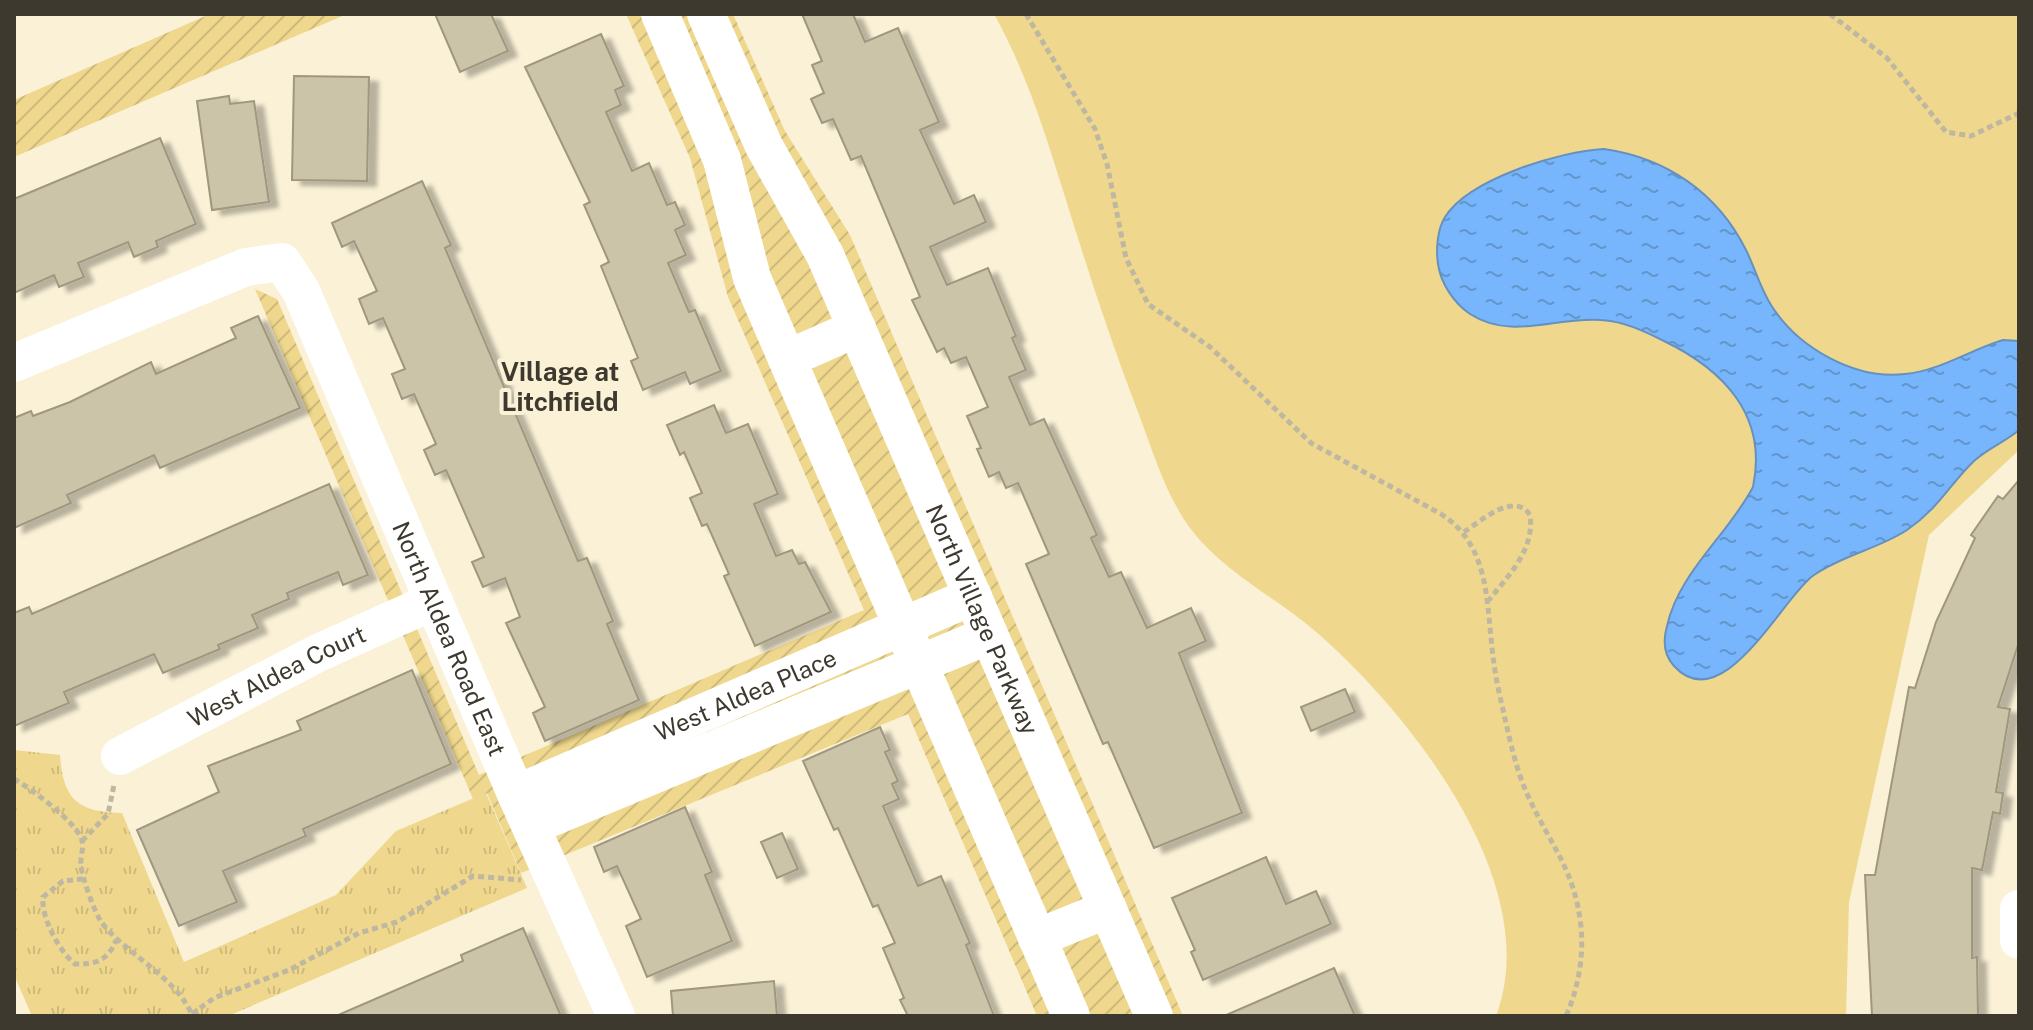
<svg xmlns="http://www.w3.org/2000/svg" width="2033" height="1030" font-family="'Public Sans',sans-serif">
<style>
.grass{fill:#efd88d}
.park{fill:url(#park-tufts)}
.garden{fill:url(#garden-furrows)}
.water{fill:url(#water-ripples);stroke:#6690be;stroke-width:2}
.building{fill:#ccc4a9;stroke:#9f977e;stroke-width:2;filter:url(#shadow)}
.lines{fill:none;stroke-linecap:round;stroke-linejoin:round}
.path{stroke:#beb7a1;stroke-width:5;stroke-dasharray:6 4;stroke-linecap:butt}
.minor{stroke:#fff;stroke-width:38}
.labels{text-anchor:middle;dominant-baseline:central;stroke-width:8;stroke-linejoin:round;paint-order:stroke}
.street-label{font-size:24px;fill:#3d392e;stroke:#faf1d6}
.neighbourhood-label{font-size:26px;font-weight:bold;fill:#3d392e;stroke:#faf1d6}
</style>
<defs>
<pattern id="park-tufts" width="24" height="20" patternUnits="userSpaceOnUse" patternTransform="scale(2)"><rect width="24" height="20" fill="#efd88d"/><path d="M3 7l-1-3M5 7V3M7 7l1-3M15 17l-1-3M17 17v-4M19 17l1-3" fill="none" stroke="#ceba7a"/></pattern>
<pattern id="garden-furrows" width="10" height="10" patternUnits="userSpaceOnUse" patternTransform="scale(2)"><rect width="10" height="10" fill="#efd88d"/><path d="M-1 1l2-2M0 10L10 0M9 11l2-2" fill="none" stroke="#ceba7a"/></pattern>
<pattern id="water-ripples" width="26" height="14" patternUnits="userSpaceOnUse" patternTransform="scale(2)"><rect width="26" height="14" fill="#77b6fc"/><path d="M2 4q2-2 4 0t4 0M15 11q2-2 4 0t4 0" fill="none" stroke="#6395cc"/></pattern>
<filter id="shadow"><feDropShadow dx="9" dy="5" stdDeviation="2" flood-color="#0004"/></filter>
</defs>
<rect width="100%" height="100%" fill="#faf1d6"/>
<!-- grass -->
<path class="grass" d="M994,14H2019V450L1929,535L1849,902L1846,1016H1496C1546,884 1409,712 1315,631C1274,596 1223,572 1190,528C1165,494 1153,451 1138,412C1111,342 1088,271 1066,200C1046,136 1027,73 994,14Z"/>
<!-- park -->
<path class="park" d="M14,750L60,755C63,800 78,812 122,813L184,962L336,895L396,831L486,793L527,888L228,1016H32L14,975Z"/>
<!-- garden -->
<path class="garden" d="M210,14H347L14,157V100Z
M626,14H733L785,131L850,235L1183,1016H1037L908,714L521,873L487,793L473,799L255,289L277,299L479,775L864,610L728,297L690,158Z"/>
<!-- water -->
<path class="water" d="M1604,149C1666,158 1717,192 1746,250C1755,268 1760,288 1771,305C1798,348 1855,380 1905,374C1939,371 1970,350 2003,340L2019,341V430C2005,442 1988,448 1974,461C1949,485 1939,508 1907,530C1878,549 1843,555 1814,575C1783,596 1723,720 1674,666C1664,655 1663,640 1667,626C1679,572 1728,535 1753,487C1768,416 1724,370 1664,341C1644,331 1623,321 1601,320C1556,316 1512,341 1470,314C1454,303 1441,284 1438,264C1436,250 1437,230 1445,217C1469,179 1560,151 1604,149Z"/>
<!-- building -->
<path class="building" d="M435,14H491L508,51L460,72Z
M802,14H853L865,42L898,28L939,122L920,130L954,204L974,195L986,222L930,247L947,285L988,268L1016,336L1012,338L1026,370L1009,377L1030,425L1044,419L1097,535L1091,538L1109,577L1121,572L1147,628L1191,608L1206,641L1179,653L1242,813L1154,848L1108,742L1103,744L1026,564L1049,554L1018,483L1006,488L999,472L989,477L977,449L981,448L967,416L988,407L966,357L951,363L944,348L937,352L912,300L920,297L861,156L851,160L833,119L822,123L811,99L824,93L812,65L822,61Z
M601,34L624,86L615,90L621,105L606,112L632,171L649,163L667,205L675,202L685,225L675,230L686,255L668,263L689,312L695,310L721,371L690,384L685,372L643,390L631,361L638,358L601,266L609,262L584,205L590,202L525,67Z
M294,76L369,77L367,181L292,180Z
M229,96L230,104L254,101L269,202L212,210L197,101Z
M160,138L196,224L156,241L158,247L134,257L128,242L78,263L84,277L59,287L54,275L14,293V199Z
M422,181L451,245L445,248L578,561L587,558L613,621L607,624L639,700L545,741L533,713L545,707L506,623L520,617L505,578L483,587L472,562L484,557L446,470L435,475L424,450L436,444L414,394L402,399L392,374L405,369L383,318L369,324L359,299L377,291L354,241L342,247L332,223Z
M258,316L300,408L160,468L154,455L67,495L71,503L14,528V418L31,411L33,416L70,402L151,362L156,374L236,338L231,328Z
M714,405L726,433L748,424L778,494L754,504L776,556L792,550L799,564L805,562L831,612L755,646L724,576L729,574L707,524L702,526L690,498L702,493L684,452L680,455L667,425Z
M2019,480V642L1998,707L2010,709L1996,792L2003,793L2000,814L1993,812L1982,870L1972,868V958L1977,957L1978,1016H1872L1865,875H1875L1909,687L1915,688L1936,622L1975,538L1971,535L1998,496L2003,499Z
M329,484L368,575L343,585L338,572L287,593L289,599L252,615L258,628L218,645L220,649L163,673L154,654L64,692L69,703L14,726V613L29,607L32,614Z
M412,670L451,764L303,829L306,836L223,871L237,902L179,926L137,830L219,792L208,766L301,730L297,721Z
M1345,689L1355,712L1311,731L1301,707Z
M880,727L890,750L885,752L898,781L892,784L899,799L883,806L918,886L941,876L970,943L966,945L994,1016H908L900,1000L904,998L883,948L895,943L878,905L873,907L838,828L834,830L803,761Z
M685,807L712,872L705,875L732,941L647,977L626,926L641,919L617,866L604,872L594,847Z
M782,833L798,869L777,878L761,842Z
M1266,857L1286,904L1316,891L1331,924L1203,980L1191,952L1195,950L1172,898Z
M523,928L561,1016H336L463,961L461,955Z
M1334,968L1355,1016H1224Z
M774,981L777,1016H673L671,991Z"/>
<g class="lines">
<!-- path -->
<path class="path" d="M1026,14L1095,129L1107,164L1126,258L1148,304L1210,347L1311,443L1441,514C1491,546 1486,604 1493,656C1495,674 1499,693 1503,710C1510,740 1516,771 1529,798C1551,846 1575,870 1581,927C1584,957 1578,989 1566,1016
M1830,14L1887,58L1946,132L1971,136L2019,113
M1464,532C1481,521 1514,491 1530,515C1535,549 1509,575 1489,600
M14,779C29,787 79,824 82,841C84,848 80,858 81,866C82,877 95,914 102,923C127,955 176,977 192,1015
M82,841L108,814L114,785
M83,879L63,881L43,897C41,918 59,951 75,964C95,965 109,960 116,940
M192,1014L214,998L289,970L359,933L397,922L473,876L521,880"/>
<!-- minor -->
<g class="minor">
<path d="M660,14L722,160L752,278L1071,1016"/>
<path id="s1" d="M706,14L764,146L825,255L1154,1016"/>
<path d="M787,359L857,328"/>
<path id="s2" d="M14,363L246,267L282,262L301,291L516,794L616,1016"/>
<path id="s3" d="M120,756L318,653L434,601"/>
<path id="s4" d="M516,794L973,596"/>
<path d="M531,826L989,635"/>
<path d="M2019,909V940"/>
<path d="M1037,938L1108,909"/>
</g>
</g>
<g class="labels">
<!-- street labels -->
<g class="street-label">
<text stroke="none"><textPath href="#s1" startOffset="666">North Village Parkway</textPath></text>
<text stroke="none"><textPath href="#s2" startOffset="700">North Aldea Road East</textPath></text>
<text stroke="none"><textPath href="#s3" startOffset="176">West Aldea Court</textPath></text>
<text stroke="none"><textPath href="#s4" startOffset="250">West Aldea Place</textPath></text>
</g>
<!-- neighbourhood labels -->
<g class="neighbourhood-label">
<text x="560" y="371">Village at<tspan x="560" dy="30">Litchfield</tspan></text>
</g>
</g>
<!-- border -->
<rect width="2033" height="1030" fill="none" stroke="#3d392e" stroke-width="32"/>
</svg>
